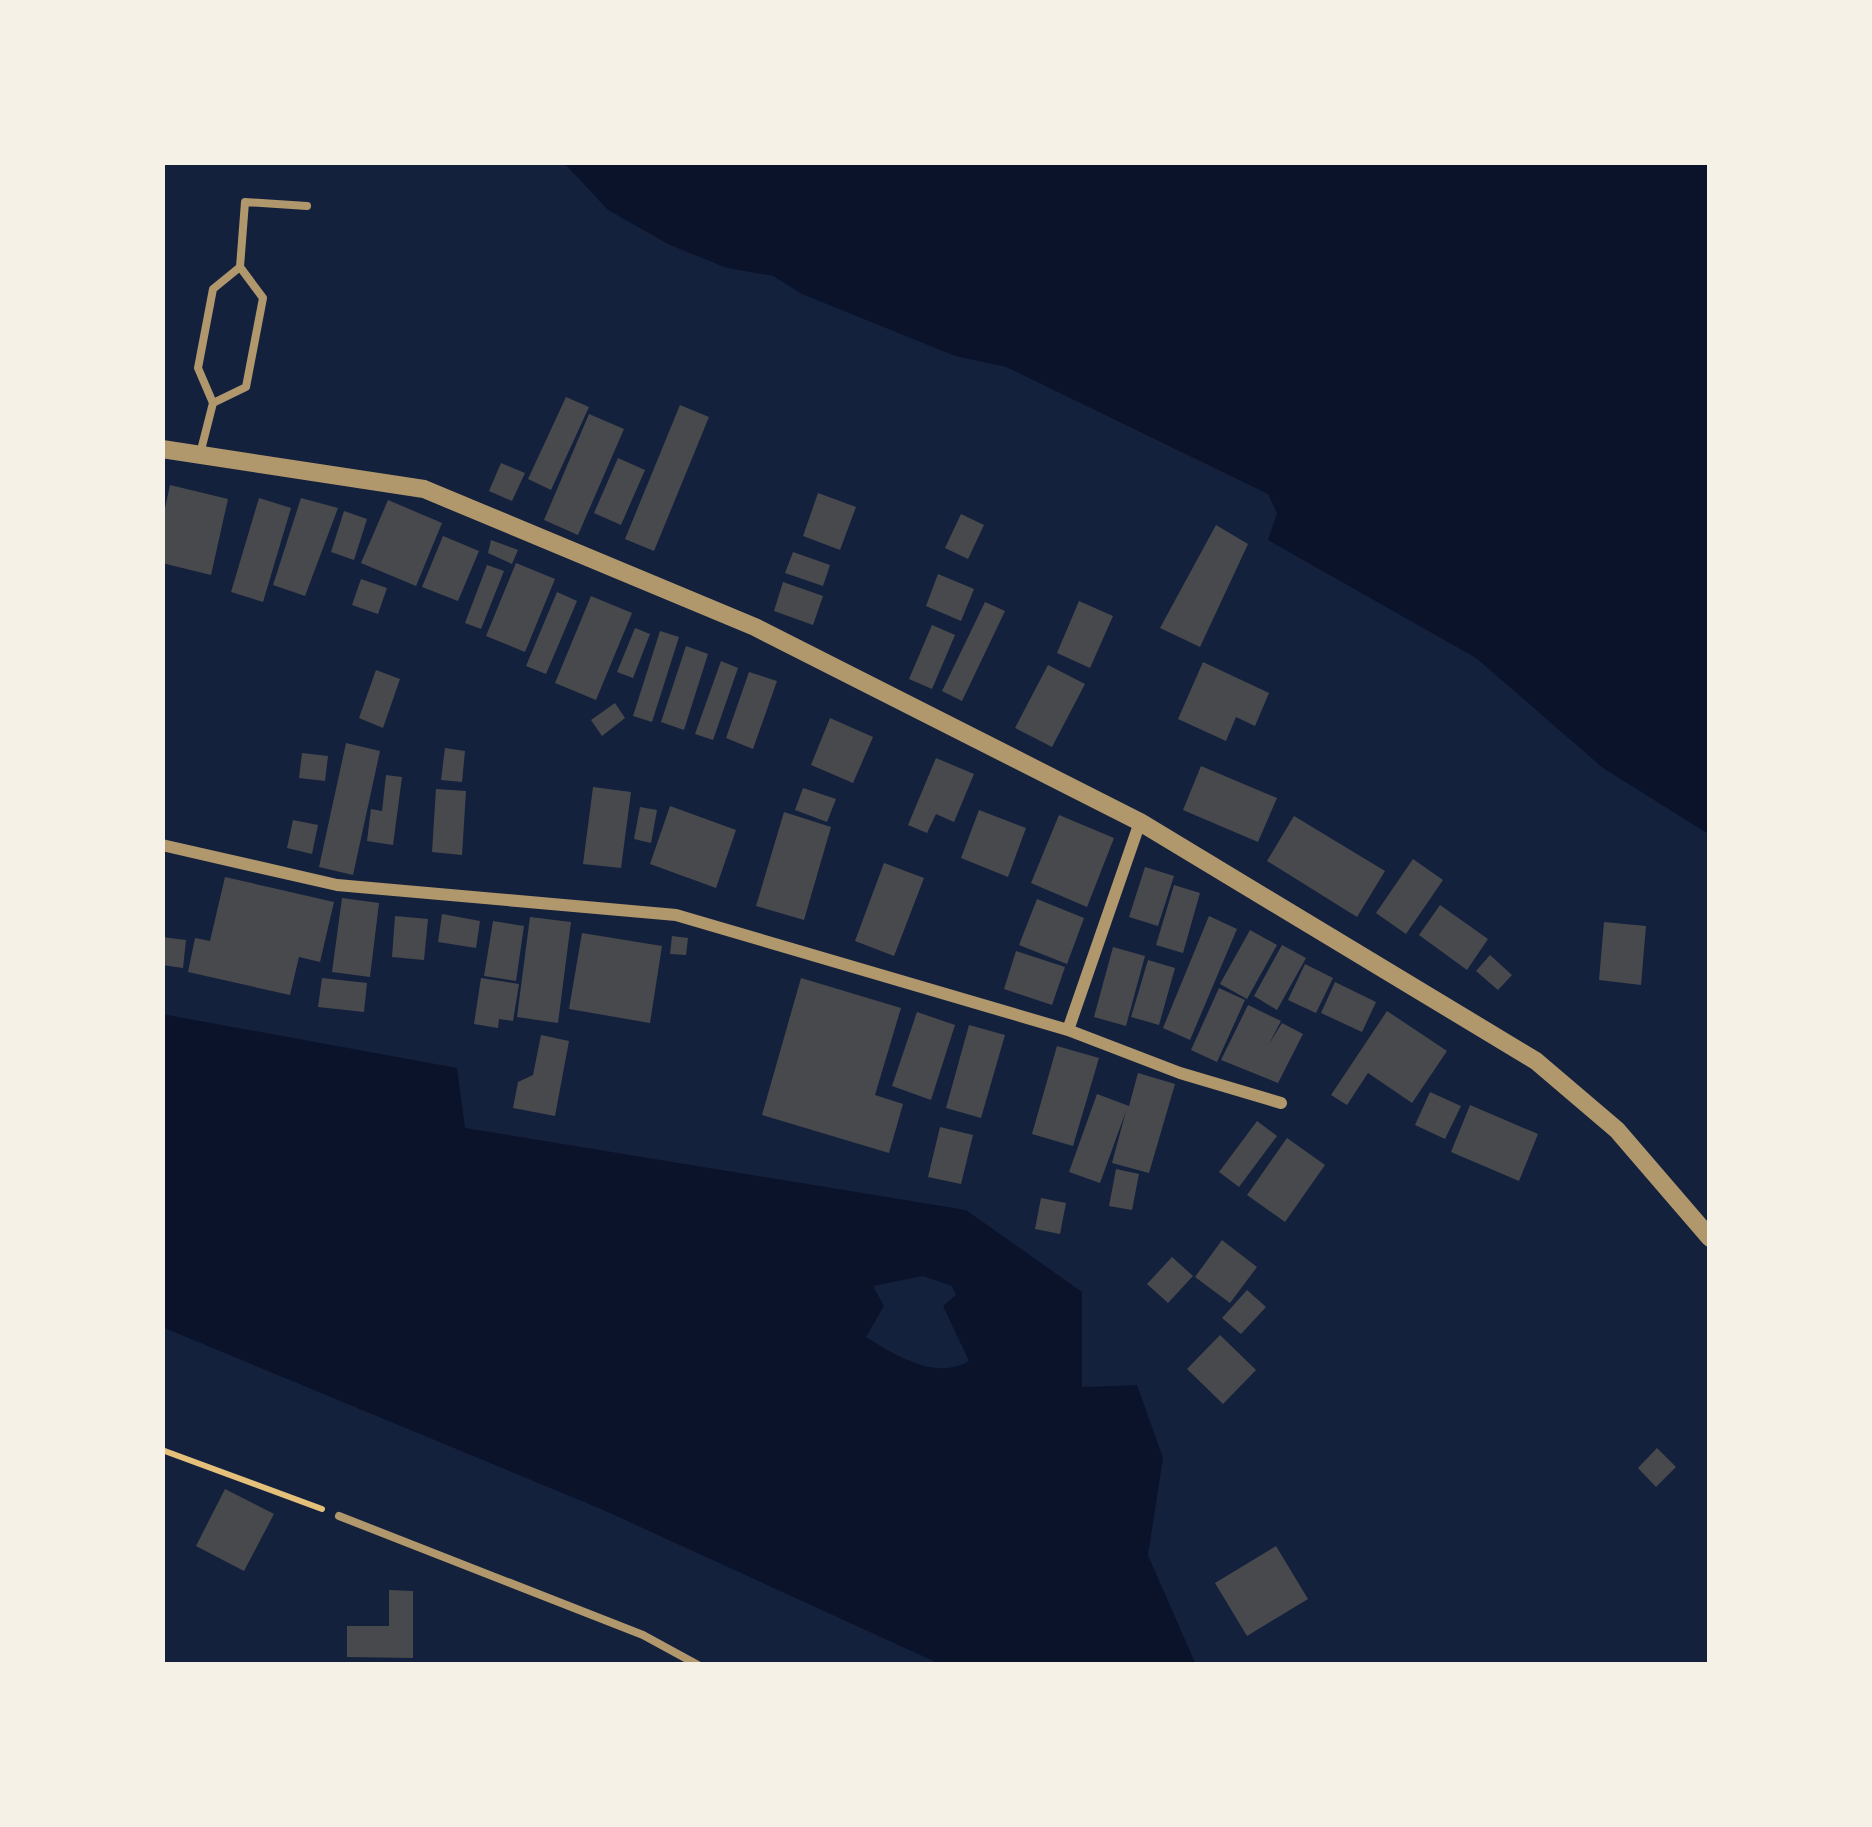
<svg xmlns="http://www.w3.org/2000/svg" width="1872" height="1827" font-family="Helvetica,sans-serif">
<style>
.water{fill:#0b132b;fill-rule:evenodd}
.building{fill:#48494c}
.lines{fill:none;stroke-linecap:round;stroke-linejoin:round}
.path{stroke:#e5c07b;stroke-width:6}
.service{stroke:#b1986c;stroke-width:8}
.minor{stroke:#b1986c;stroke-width:12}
.tertiary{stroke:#b1986c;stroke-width:18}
</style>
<rect width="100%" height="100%" fill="#14213d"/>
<!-- water -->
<path class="water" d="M563,162H1710V835L1603,768L1476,658L1268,540L1277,513L1268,494L1006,367L955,356L802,294L773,276L727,268L670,245L608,210Z
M162,1014L457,1068L465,1128L966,1210L1082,1292V1387L1137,1385L1163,1458L1148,1555L1196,1665H942L601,1509L162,1327ZM923,1276L952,1286L956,1295L943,1306L969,1361C936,1381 895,1355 866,1337L884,1306L873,1286Z"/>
<!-- building -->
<path class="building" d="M566,397L589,407L551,490L528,479Z
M680,405L709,417L654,551L625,539Z
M589,414L624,429L578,535L544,520Z
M618,458L645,470L621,525L594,513Z
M501,463L525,473L512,501L489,491Z
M170,485L228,499L211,575L162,563V522Z
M818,493L856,507L840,550L803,536Z
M259,498L291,508L263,602L231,592Z
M301,498L338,508L305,596L273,585Z
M388,500L442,523L416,586L361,563Z
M344,511L367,519L354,560L331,552Z
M961,514L984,525L968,559L945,548Z
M1216,525L1248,544L1200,647L1160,628Z
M443,536L479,551L458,601L422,587Z
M491,540L518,550L512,564L488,553Z
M793,552L830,565L823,586L785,573Z
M516,563L555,579L525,652L486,636Z
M487,565L504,571L481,629L465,623Z
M938,574L974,589L961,621L926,606Z
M361,579L387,588L378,614L352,605Z
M783,582L823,596L813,625L774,611Z
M557,592L577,601L546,674L526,666Z
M591,596L632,613L596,700L555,683Z
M1079,601L1113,616L1090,668L1057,653Z
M985,602L1005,611L962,701L942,691Z
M932,625L955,635L932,689L909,679Z
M635,628L650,634L633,678L617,672Z
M660,631L679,637L652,722L633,716Z
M686,646L708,654L684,730L661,722Z
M721,661L738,668L713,740L695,734Z
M1203,662L1269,693L1255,726L1236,717L1226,741L1178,719Z
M1048,665L1085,684L1052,747L1015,728Z
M376,670L400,679L383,728L359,718Z
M749,672L777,681L753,749L726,738Z
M615,703L625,718L602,736L591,720Z
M830,718L873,737L853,783L811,765Z
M346,743L380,751L353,875L319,867Z
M445,748L465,751L462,782L441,780Z
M302,753L328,756L325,781L299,778Z
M936,758L974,774L954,822L936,814L927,833L908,825Z
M1201,766L1277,798L1258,842L1183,810Z
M386,775L402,777L393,845L367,841L371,809L382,811Z
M593,787L631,792L621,868L583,864Z
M803,788L836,799L827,822L795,810Z
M436,789L466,791L462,855L432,852Z
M670,806L736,830L716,888L650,864Z
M640,807L657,810L651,843L634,839Z
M979,810L1026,828L1008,877L961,858Z
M784,812L831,827L804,920L756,906Z
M1059,815L1114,838L1087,907L1031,883Z
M1294,816L1385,871L1357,917L1267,861Z
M293,820L318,825L312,854L287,848Z
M1413,859L1443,880L1406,934L1376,913Z
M884,863L924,878L894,956L855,941Z
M1145,867L1174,876L1158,926L1129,917Z
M225,877L334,902L320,962L299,957L290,995L188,972L195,938L210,941Z
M1174,885L1200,893L1183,953L1156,945Z
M342,898L379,903L370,977L332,972Z
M1037,899L1084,918L1067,964L1019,945Z
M1440,905L1488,939L1467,970L1419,935Z
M442,914L480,921L476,948L438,942Z
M395,916L428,919L424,960L392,957Z
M1209,916L1237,929L1190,1040L1163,1028Z
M530,917L571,922L558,1023L517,1017Z
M493,921L524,926L516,981L484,976Z
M1604,922L1646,926L1641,985L1599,980Z
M1250,930L1277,945L1247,999L1220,984Z
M582,933L662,946L650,1023L569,1009Z
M672,936L688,938L686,955L670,954Z
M162,937L186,940L183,968L162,965Z
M1282,945L1306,958L1277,1010L1254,996Z
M1113,947L1145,956L1126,1026L1094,1017Z
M1016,951L1065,967L1052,1005L1004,989Z
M1490,955L1512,975L1498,990L1476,971Z
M1148,960L1175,968L1159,1025L1131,1017Z
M1305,964L1333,978L1316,1013L1288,1000Z
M322,978L367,983L364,1012L318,1007Z
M481,978L519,984L513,1021L499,1019L498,1028L474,1024Z
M801,978L901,1008L875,1095L903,1104L889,1153L762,1115Z
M1335,982L1376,1002L1362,1032L1321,1013Z
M1219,988L1245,1000L1217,1062L1191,1050Z
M1248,1005L1281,1021L1269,1044L1282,1023L1303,1034L1278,1083L1221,1060Z
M1387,1011L1447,1051L1412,1103L1368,1073L1347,1105L1331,1095Z
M917,1012L955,1025L931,1100L892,1086Z
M969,1025L1005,1035L981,1118L946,1108Z
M541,1035L569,1041L555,1116L513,1108L518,1082L533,1075Z
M1057,1046L1099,1058L1073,1146L1032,1134Z
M1138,1073L1175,1084L1149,1173L1112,1163L1126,1111L1100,1183L1069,1172L1097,1094L1129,1106Z
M1430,1092L1461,1106L1445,1139L1415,1125Z
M1470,1105L1538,1134L1519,1181L1451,1152Z
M1257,1121L1277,1136L1239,1187L1219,1172Z
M940,1127L973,1135L961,1184L928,1177Z
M1287,1138L1325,1165L1285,1222L1247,1195Z
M1116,1169L1139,1174L1132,1210L1109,1206Z
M1041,1198L1066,1203L1060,1234L1035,1229Z
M1222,1240L1257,1267L1230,1303L1195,1277Z
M1172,1257L1193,1276L1168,1303L1147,1284Z
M1247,1290L1266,1307L1241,1334L1222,1318Z
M1220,1335L1256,1370L1223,1404L1187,1369Z
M1657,1448L1676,1467L1656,1487L1638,1468Z
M225,1489L274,1514L244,1571L196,1546Z
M1276,1546L1308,1599L1247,1636L1215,1583Z
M389,1590L413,1591V1658L347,1657V1626H389Z"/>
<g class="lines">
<!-- path -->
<path class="path" d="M162,1450L322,1509"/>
<!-- service -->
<path class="service" d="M213,403L246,387L263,298L240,267
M200,454L213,403L198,368L213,289L240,267L245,202L307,206
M339,1516L643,1635L698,1665"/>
<!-- minor -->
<path class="minor" d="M162,845L337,885L676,915L1068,1030L1180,1073L1281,1103
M1068,1030L1140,822"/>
<!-- tertiary -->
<path class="tertiary" d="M162,449L424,489L755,627L1140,822L1536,1061L1617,1130L1710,1238"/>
</g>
<!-- border -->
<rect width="1872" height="1827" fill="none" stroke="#f6f1e7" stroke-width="330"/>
</svg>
